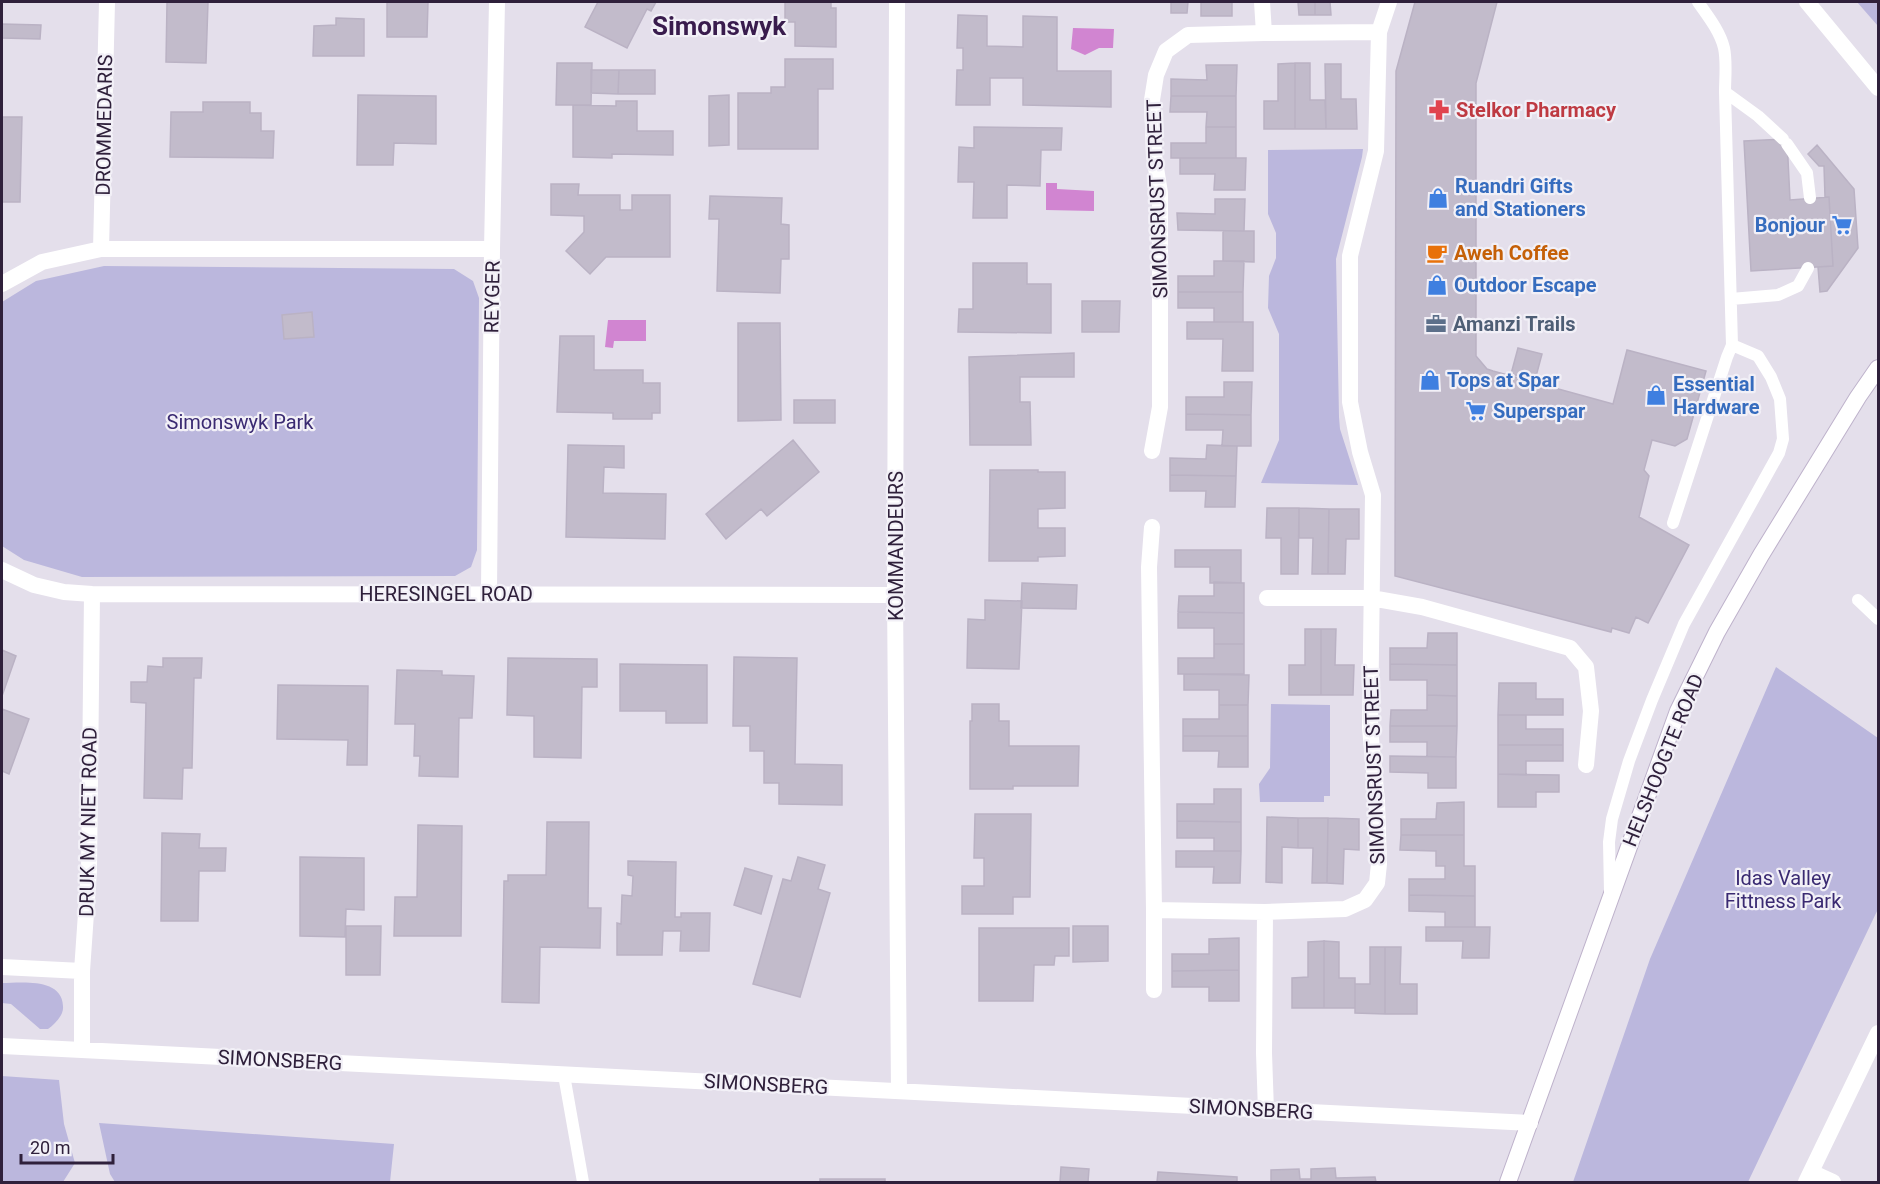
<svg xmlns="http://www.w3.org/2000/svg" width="1880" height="1184" font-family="Roboto,sans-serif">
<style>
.green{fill:#bbb7dd}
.water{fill:#d185d1}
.building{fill:#c2bbcb;stroke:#bab2c4;stroke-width:1.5}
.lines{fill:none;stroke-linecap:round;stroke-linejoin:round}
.secondary-casing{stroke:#beb2cb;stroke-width:18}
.service{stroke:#fff;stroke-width:12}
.minor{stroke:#fff;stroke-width:16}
.tertiary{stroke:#fff;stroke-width:16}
.secondary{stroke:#fff;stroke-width:16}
.labels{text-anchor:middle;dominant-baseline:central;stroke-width:4.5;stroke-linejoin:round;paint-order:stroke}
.health-label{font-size:20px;font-weight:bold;fill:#be3a42;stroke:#f2f0f7;text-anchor:start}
.street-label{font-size:20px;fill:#2f203b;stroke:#f2f0f7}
.shop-label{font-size:20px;font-weight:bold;fill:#366cbe;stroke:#f2f0f7;text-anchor:start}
.food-label{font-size:20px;font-weight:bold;fill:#c56008;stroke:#f2f0f7;text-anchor:start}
.service-label{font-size:20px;font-weight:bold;fill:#4e5e75;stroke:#f2f0f7;text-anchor:start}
.park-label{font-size:20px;fill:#3a2a72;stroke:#f2f0f7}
.district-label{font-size:26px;font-weight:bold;fill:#391c4d;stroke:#f2f0f7}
</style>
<rect width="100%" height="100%" fill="#e4dfeb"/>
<!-- green -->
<path class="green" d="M1857,2H1878V26Z
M1363,149L1362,157L1336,259L1339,417L1340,429L1358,485L1261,483L1279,440V334L1268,308L1269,276L1276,258V233L1268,214V150Z
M104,266L454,269L473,281L479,298L477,550L471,567L455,576L82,577L24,560L2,546V302L36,281Z
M1776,667L1878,738V909L1748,1182H1573L1650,959Z
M1271,704L1330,705V796H1324V802H1260L1259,784L1270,768Z
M2,983C20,983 62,977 63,1006C64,1015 55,1024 48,1029H40L11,1004L2,1003Z
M2,1076L59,1080L64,1124L75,1163L63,1182H2Z
M99,1123L394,1144L390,1182H115L110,1174Z"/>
<!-- water -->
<path class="water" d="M1073,28L1114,29L1113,48H1099L1085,55L1071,49Z
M1046,183H1057V189L1094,191V211L1046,210Z
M608,320H646V341H614L613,348L605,347Z"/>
<!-- building -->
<path class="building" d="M167,2H208L206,63L166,62Z
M387,2H428L427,37H387Z
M598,2H656L651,11L647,9L627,48L585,27Z
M785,2H831V8H836V47L795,46V22H785Z
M1171,2H1188L1187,13H1171Z
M1201,2H1232V16H1201Z
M1298,2H1315V15H1299Z
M1315,2H1330L1331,15H1315Z
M1415,2H1497L1476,83V356L1487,369L1493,371L1613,404L1627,350L1706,371L1687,439L1675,446L1652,440L1644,470L1649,476L1639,517L1689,545L1648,623L1636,617L1629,633L1612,628L1611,632L1395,576L1396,71Z
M958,15L987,16V46L1023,47V16L1057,17V71H1111V107L1023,105V78H990V105H956L957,70H963V48H957Z
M336,18L364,19V56H313L314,26L336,25Z
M2,24L41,25L40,39L2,38Z
M785,59H833V89H818V149H738V93H771V87H785Z
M557,63H592L591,105H556Z
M1295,63H1310V100H1325L1326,129H1295Z
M1295,63V129H1264V101H1278V64Z
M1325,64H1341V99H1356L1357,129H1326Z
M1206,65H1237L1236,96H1171V79L1207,80Z
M591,70H619L618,94L591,93Z
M619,70H655V94H618Z
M358,95L436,96V144L394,143L393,165H357Z
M729,95V145L709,146V96Z
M1171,96H1236V127H1206L1207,112H1170Z
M616,101H637V131H673V155L612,154V158L573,157V105L616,106Z
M203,102H250V113H261V131H274L273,158L170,157L171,112H203Z
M2,117H22L20,202H2Z
M974,127L1062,128L1061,150H1041L1040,186L1007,185V218H973L974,182H958L959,147L974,148Z
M1206,127H1236V158H1171V143H1206Z
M1787,139L1790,200L1829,197L1833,266L1751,271L1744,141Z
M1817,145L1854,189L1858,248L1827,291L1820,292L1818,267L1833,266L1829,197H1825L1824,166H1819L1808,154Z
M1180,158H1246L1245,190H1214L1215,174H1180Z
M551,184H579L578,195H620V210H632V195H670V257H606L590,274L566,251L584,232V216L551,215Z
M710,196L782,198L781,224L789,225V259H781L780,293L717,291L719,219H709Z
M1215,199H1245L1244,231L1178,230L1177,213L1215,214Z
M1223,231H1254V262L1223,261Z
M1214,261H1244L1243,292H1178V276H1214Z
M973,263H1027V284H1051V333L958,332L959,309H973Z
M1178,292H1243V322H1214V308H1178Z
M1082,301H1120L1119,332H1082Z
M312,312L314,337L284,339L282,315Z
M1187,322H1253V371H1222L1223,339H1187Z
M738,323H780L781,420L738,421Z
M560,336H594V370H643V383H660V413H652V419H613V413L557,412Z
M1518,348L1542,354L1535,380L1511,374Z
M1074,353V377H1020V402H1030L1031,445H970L969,357Z
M1224,382H1252L1251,415L1186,414V397H1224Z
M794,400H835V423H794Z
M1186,414L1251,415V446H1222L1223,430H1186Z
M793,440L819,472L767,516L761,509L726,539L706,514Z
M568,445L624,446V468L604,467L603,493L666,494L665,539L566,537Z
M1207,445L1237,446L1236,476L1170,475V458L1206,459Z
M990,470H1038V472H1065V508L1038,509V528H1065V556L1038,557V561H989Z
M1170,475L1236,476L1235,507H1205L1206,491H1170Z
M1267,508H1299L1298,574H1281V538H1266Z
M1299,508L1329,509L1328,574H1312L1313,538H1299Z
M1329,509H1359V539H1346L1345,574H1328Z
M1175,550H1241V583H1210V567H1175Z
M1214,582L1244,583V613L1178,612L1179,596H1214Z
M1022,583L1077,585L1076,609L1021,608Z
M985,600L1022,601L1019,669L967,668L968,619L985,620Z
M1178,612L1244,613V644H1214V628H1178Z
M1305,629H1321V695H1289V665H1305Z
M1321,629H1336L1335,665H1354L1353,695H1321Z
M1428,633H1457V665L1390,664V648H1427Z
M1214,644H1244V674H1178V658H1214Z
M2,650L16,656L2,696Z
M734,657L797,658L795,764L842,765V805L779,804V783H764V751H750V726H733Z
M163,658H202L201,678H194L192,768H183L182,799L144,798L146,703L131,702V682H147L148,666L163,667Z
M508,658L597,659V687H582L581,758L534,757V716L507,715Z
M620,664L707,665V723H666V711H620Z
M1390,664L1457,665V696L1427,695V680H1390Z
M397,670L442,671V675L474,676L472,718H459L458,777L419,776L420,756H414L415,724H395Z
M1184,674L1249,675L1248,705H1219V690H1184Z
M1499,683H1536V699H1563V715H1498Z
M278,685L368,686L367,765H347L348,740L277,739Z
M1427,695L1457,696V726H1390L1391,710H1427Z
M972,704H999V721H1009V746H1079L1078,786H1013V789H970V721H972Z
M1219,705H1248V736H1183V719H1219Z
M2,709L29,719L9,774L2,771Z
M1498,715H1526V729H1563V745H1498Z
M1390,726H1457L1456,757H1427V742H1390Z
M1183,736H1248V767H1218L1219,751H1183Z
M1498,745H1563V761H1526V775L1498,774Z
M1390,756L1456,757V788H1428V773L1390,772Z
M1498,774L1559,775V792H1536V807H1498Z
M1214,789H1241V822L1177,821V804H1214Z
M1464,802V835H1401V819H1436L1437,803Z
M975,814H1031L1030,897H1013V914H962V886H984V858H974Z
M1267,817L1298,818V848L1282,847V883L1266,882Z
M1298,818H1328L1327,883H1312L1313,848H1298Z
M1328,818L1359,819V850L1344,849L1343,884L1327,883Z
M1177,821L1241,822V851H1214V838H1177Z
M547,822H589L588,908H601L600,948L540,947L539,1003L502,1002L504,881H508V875H546Z
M418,825L462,826L461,936H394L395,897H417Z
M162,833L200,834L199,848H226L225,871H199L198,921H161Z
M1401,835H1464V866H1475V896L1409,895V879H1445V866H1436V851L1400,850Z
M1176,851H1241L1240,883H1213L1214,867H1176Z
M300,857L364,858V910L346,909L345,937L300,936Z
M798,857L825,865L818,889L830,893L800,997L753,984L783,879L791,881Z
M628,861L676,862L675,917H681V913H710L709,951H680L681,931H663L662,955H617V923L621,924L622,895L632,896L633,876L628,875Z
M745,868L772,876L761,914L734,905Z
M1409,895L1475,896V927H1445V912L1409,911Z
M346,926H381L380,975H346Z
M1073,926H1108V961L1073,962Z
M1426,927H1490L1489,958H1462L1463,941H1426Z
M979,928H1069V956H1055L1054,965H1034L1033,1001H979Z
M1239,938V970L1172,971V954H1209V939Z
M1324,941V1008H1292V978L1308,977V942Z
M1324,941L1339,942V978H1355V1008H1324Z
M1370,947H1385V1014L1355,1013V984H1370Z
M1385,947H1401L1400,984H1417V1014H1385Z
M1239,970V1001H1209V987H1172V971Z
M1061,1167L1089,1169L1088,1182H1060Z
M1335,1168L1336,1178L1375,1177L1376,1182H1271V1170L1299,1169L1300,1179H1311V1169Z
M1158,1172L1237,1177V1182H1157Z
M820,1179H885V1182H820Z"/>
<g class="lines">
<!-- secondary casing -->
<g class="secondary-casing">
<path id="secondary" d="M1508,1182L1678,711L1717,632L1761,555L1858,397L1878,368"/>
</g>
<!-- service -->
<path class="service" d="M1725,92L1758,116L1783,139
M1787,144L1807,173L1810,198
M1731,299L1778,295L1798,286L1808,268
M1673,523L1727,357L1732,345L1725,92C1725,78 1727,62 1724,48C1720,31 1707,15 1698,2
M1858,600L1878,619
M1610,892L1609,842L1612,819L1629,761L1652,700L1684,624L1779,453L1783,439L1780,399L1771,377L1758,356L1732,345
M564,1075L583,1182"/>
<!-- minor -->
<path class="minor" d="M897,2L895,595L899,1091
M1262,2L1264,33
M101,249L107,2
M2,284L42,262L101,249H492
M1152,451L1160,407V193L1154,155L1152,100L1156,75L1166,51L1188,35L1264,33L1379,32
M1152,527L1149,567L1154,910L1265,912L1345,909L1365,900L1377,883L1379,864L1377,801L1370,728L1373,495L1360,452L1350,402V256L1376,151L1379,32L1389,2
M2,570L34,585L64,592L92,594L895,595
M489,593L492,249L497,2
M1267,598H1371L1422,607L1570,648L1586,667L1591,711L1586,765
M1154,910V990
M1265,912L1264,1053L1266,1111
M2,967L82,971
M2,1046L1530,1123
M82,1050V971L89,870L92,594
M1811,1172L1833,1182
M1806,1182L1878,1033"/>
<!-- tertiary -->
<path class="tertiary" d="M1807,2L1878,88"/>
<!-- secondary -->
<use href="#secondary" class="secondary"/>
</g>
<!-- icons -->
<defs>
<g id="pharmacy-bare" transform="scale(1.62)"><path d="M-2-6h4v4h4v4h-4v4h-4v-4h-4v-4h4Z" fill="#e0444e" stroke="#f2f0f7" stroke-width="2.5" paint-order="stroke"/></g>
<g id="shop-bare" transform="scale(1.62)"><path d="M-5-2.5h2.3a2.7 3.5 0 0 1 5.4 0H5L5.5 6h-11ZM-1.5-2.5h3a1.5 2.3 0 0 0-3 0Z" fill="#3f7fe0" stroke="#f2f0f7" stroke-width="2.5" paint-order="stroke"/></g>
<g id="supermarket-bare" transform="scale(1.62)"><path d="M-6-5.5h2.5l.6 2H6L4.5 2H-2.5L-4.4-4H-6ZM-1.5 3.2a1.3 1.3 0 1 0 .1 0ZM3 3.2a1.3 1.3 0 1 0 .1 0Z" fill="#3f7fe0" stroke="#f2f0f7" stroke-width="2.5" paint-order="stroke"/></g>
<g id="cafe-bare" transform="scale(1.62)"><path d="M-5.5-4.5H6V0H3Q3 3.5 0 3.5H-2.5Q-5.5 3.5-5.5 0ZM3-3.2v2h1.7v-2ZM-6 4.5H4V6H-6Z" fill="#e8710a" stroke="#f2f0f7" stroke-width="2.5" paint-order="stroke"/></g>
<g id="office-bare" transform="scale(1.62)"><path d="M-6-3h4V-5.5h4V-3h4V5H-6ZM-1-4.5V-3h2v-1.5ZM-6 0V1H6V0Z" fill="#5c6f8a" stroke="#f2f0f7" stroke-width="2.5" paint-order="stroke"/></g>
</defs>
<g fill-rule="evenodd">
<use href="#pharmacy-bare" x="1439" y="110"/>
<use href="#shop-bare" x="1438" y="198"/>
<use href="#supermarket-bare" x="1842" y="225"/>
<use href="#cafe-bare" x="1437" y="253"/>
<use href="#shop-bare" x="1437" y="285"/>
<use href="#office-bare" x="1436" y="324"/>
<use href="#shop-bare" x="1430" y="380"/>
<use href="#shop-bare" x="1656" y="395"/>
<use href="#supermarket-bare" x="1476" y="411"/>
</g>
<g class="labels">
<!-- health labels -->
<g class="health-label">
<text x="1456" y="110">Stelkor Pharmacy</text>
</g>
<!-- street labels -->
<g class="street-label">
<text transform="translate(104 125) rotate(-89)">DROMMEDARIS</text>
<text transform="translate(1157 199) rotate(-92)">SIMONSRUST STREET</text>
<text transform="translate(492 297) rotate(-89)">REYGER</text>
<text transform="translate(896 546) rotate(-90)">KOMMANDEURS</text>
<text x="446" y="594">HERESINGEL ROAD</text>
<text transform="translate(1663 760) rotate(-68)">HELSHOOGTE ROAD</text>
<text transform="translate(1374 765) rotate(-92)">SIMONSRUST STREET</text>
<text transform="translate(88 822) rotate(-89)">DRUK MY NIET ROAD</text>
<text transform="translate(280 1060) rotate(3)">SIMONSBERG</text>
<text transform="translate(766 1084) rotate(3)">SIMONSBERG</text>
<text transform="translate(1251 1109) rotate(3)">SIMONSBERG</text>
</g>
<!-- shop labels -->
<g class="shop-label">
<text x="1455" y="186">Ruandri Gifts<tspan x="1455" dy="23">and Stationers</tspan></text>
<text x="1825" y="225" text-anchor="end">Bonjour</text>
<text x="1454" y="285">Outdoor Escape</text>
<text x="1447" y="380">Tops at Spar</text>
<text x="1673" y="384">Essential<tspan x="1673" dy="23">Hardware</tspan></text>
<text x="1493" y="411">Superspar</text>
</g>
<!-- food labels -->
<g class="food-label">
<text x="1454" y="253">Aweh Coffee</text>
</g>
<!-- service labels -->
<g class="service-label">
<text x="1453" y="324">Amanzi Trails</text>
</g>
<!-- park labels -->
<g class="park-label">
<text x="240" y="422">Simonswyk Park</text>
<text x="1783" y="878">Idas Valley<tspan x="1783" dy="23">Fittness Park</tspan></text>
</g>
<!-- district labels -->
<g class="district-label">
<text x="719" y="26">Simonswyk</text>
</g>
</g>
<!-- border -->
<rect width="1880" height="1184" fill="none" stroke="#2f203b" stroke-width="6"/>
<!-- scale -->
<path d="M21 1154v9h92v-9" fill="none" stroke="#2f203b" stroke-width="3"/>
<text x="30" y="1154" font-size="18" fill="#2f203b" stroke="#f2f0f7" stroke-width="4.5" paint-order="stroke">20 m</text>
</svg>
